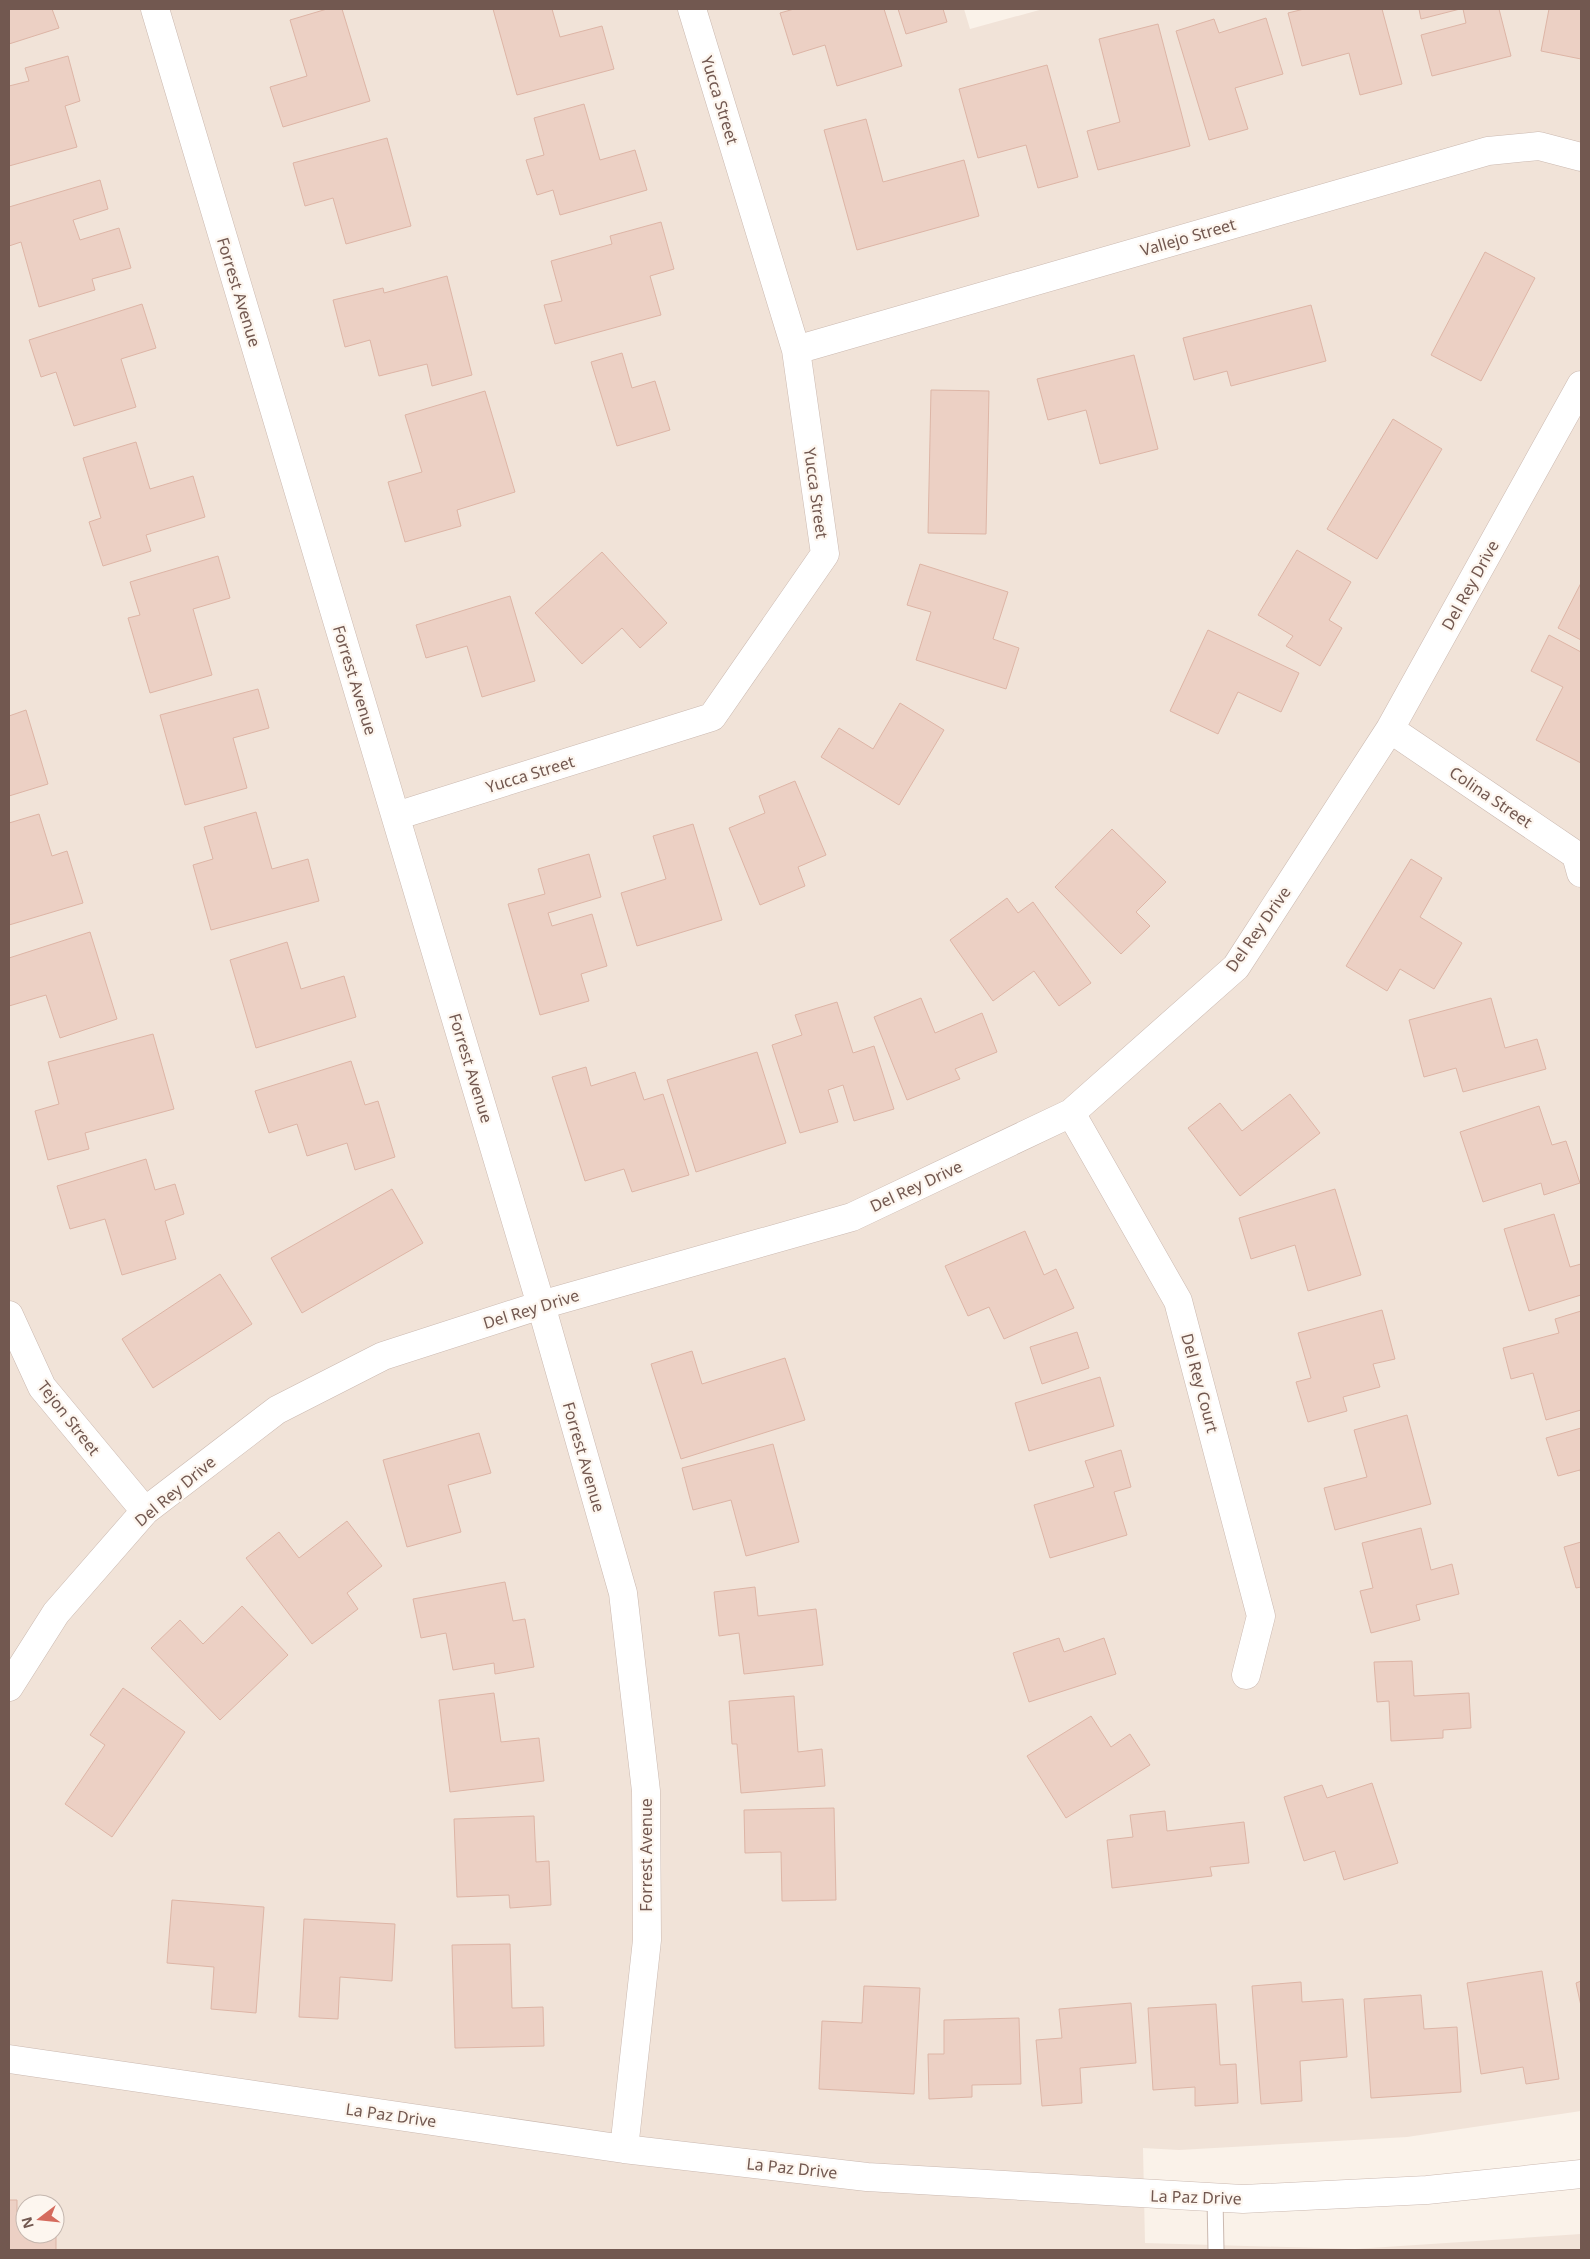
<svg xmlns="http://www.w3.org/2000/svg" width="1590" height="2259" font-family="'Noto Sans',sans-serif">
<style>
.residential{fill:#f1e3d8;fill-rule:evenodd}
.building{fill:#ecd0c4;stroke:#ddb5a6}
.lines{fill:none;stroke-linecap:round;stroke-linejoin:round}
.lane-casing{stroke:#cbb9b0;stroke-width:17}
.street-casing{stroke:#cbb9b0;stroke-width:29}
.lane{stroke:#fff;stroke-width:15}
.street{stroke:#fff;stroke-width:28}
.labels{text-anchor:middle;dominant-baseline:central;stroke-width:4.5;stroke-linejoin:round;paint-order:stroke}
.street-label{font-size:16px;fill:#725850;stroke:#fdf6ef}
</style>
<rect width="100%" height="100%" fill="#faf2e9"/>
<!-- residential -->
<path class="residential" d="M9,9H964L970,29L1043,9H1581V2111L1407,2137L1179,2150L1143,2148L1145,2243L1355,2249L1581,2234V2250H9ZM25,2204H55V2234H25Z"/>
<!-- building -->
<path class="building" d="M9,9H52L59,28L9,44Z
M327,9H342L370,101L283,127L270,87L307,76L290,20Z
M493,9H552L560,37L602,26L614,69L517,95Z
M794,9H884L902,66L837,86L825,45L793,55L780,13Z
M898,9H943L947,22L906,34Z
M1304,9H1382L1402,84L1360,95L1349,53L1302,66L1288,13Z
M1419,9H1460L1421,19Z
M1463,9H1499L1511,56L1432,76L1421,35L1466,23Z
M1549,9H1581V59L1541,51Z
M1266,18L1283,74L1235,88L1248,129L1209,140L1176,31L1214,19L1219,33Z
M1158,24L1190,146L1098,170L1087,131L1120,122L1099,39Z
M68,56L80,101L65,106L77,147L9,166V86L29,81L25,68Z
M1047,65L1078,177L1038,188L1026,145L978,158L959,89Z
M584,104L600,160L635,150L647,190L560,215L553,190L537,195L526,160L544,155L534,118Z
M866,119L883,182L964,160L979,216L857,250L824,130Z
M387,138L411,226L346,244L333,198L305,206L293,163Z
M100,180L108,209L73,220L80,240L119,228L131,268L92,279L95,290L39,307L21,242L9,246V207Z
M661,222L674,269L650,276L661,315L555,344L544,305L562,301L551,261L612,244L610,236Z
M1485,252L1535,278L1481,381L1431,355Z
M447,276L472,375L432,386L427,364L379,376L370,340L345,347L333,300L383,288L384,293Z
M142,304L156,348L121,359L136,407L74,426L56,372L41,377L29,340Z
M1311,305L1326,361L1231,386L1227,371L1194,380L1183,338Z
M622,353L632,388L655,381L670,430L617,446L591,362Z
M1134,355L1158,449L1100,464L1086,410L1048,420L1037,379Z
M931,390L989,391L986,534L928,533Z
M485,391L515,492L457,510L461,526L405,542L388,482L422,472L405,415Z
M1393,419L1442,449L1377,559L1327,529Z
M136,442L150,489L193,476L205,517L146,535L151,551L103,566L89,522L101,518L83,458Z
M1297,550L1351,582L1329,620L1342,628L1320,666L1286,646L1293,636L1258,615Z
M602,552L667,623L640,648L622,628L582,664L535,613Z
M218,556L230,598L193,609L212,675L150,693L128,618L140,615L130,582Z
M920,564L1008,592L993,639L1019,648L1006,689L916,660L931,612L907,605Z
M1581,583V640L1558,628Z
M510,596L535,681L482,697L467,646L426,658L416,625Z
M1208,630L1299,673L1281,712L1238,692L1218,734L1170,711Z
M1549,635L1581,652V763L1536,740L1563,687L1531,671Z
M258,689L269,728L233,738L247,788L185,805L160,715Z
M900,703L944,730L899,805L821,757L839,728L873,749Z
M26,710L48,784L9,796V716Z
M795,781L826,855L798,867L805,886L760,905L729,828L765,813L759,796Z
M256,812L272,869L308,859L319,901L211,930L193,865L213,859L204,827Z
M39,814L52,856L67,851L83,903L9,925V823Z
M693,824L722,920L637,946L621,893L666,879L653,836Z
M1112,829L1166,882L1136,912L1150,926L1121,954L1055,887Z
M589,854L601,897L548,913L552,926L592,914L607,966L581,974L589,1001L540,1015L508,904L545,894L538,869Z
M1411,859L1442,878L1420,917L1462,943L1434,989L1400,969L1387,991L1346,966Z
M1007,898L1018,913L1033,902L1091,983L1059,1006L1034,971L993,1001L950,940Z
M90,932L117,1019L60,1038L46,995L9,1006V958Z
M287,942L301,989L344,976L356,1017L256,1048L230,960Z
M921,998L935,1033L982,1013L997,1052L955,1069L960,1079L907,1100L874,1017Z
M1491,998L1505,1048L1537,1039L1546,1069L1463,1092L1456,1068L1424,1077L1409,1020Z
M837,1002L853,1053L874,1046L894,1109L854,1121L843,1085L828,1090L838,1122L800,1133L772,1045L802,1035L795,1015Z
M153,1034L174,1109L85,1133L89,1149L48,1160L35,1111L59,1104L48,1062Z
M757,1052L786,1143L696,1172L667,1080Z
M351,1061L365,1105L378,1101L395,1157L355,1170L347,1143L307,1156L297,1124L269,1133L255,1091Z
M586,1067L591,1086L635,1072L644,1100L663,1094L689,1175L632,1192L624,1169L585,1181L552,1077Z
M1290,1094L1320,1133L1240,1196L1188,1128L1220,1103L1242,1131Z
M1539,1106L1552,1145L1566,1141L1580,1183L1544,1195L1541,1183L1483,1202L1460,1132Z
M146,1159L155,1190L175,1184L184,1214L165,1221L176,1259L122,1275L105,1219L70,1229L57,1186Z
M392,1189L423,1243L302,1313L271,1258Z
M1335,1189L1361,1275L1308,1291L1295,1245L1251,1259L1239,1218Z
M1554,1214L1570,1267L1581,1264V1295L1529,1311L1504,1229Z
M1025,1231L1044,1275L1056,1269L1074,1308L1004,1339L989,1307L968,1316L945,1266Z
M220,1274L252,1324L153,1388L122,1339Z
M1382,1310L1395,1359L1373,1364L1380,1387L1343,1397L1347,1411L1308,1422L1296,1382L1311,1378L1298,1333Z
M1581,1311V1410L1546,1420L1533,1373L1511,1379L1503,1348L1559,1333L1555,1319Z
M1077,1332L1089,1368L1042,1384L1030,1347Z
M692,1351L702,1384L785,1358L805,1420L681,1459L651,1364Z
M1100,1377L1114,1426L1029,1451L1015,1403Z
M1407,1415L1431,1504L1335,1530L1324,1488L1367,1477L1354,1430Z
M1581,1428V1474L1580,1470L1558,1476L1546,1438Z
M479,1433L491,1473L448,1485L461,1532L407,1547L383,1460Z
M773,1444L799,1542L746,1556L731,1500L693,1510L682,1468Z
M1121,1450L1131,1487L1114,1492L1127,1535L1050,1558L1034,1505L1094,1487L1085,1461Z
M347,1521L382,1566L347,1593L358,1609L312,1644L246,1558L279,1532L299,1558Z
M1421,1528L1431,1570L1452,1564L1459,1594L1416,1605L1420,1620L1371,1633L1360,1591L1373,1588L1362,1543Z
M1581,1542V1587L1576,1588L1564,1547Z
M505,1582L513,1621L525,1619L534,1667L495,1674L494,1663L453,1670L446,1633L421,1638L413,1599Z
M755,1587L758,1616L816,1609L823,1665L744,1674L739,1633L719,1636L714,1592Z
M242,1606L288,1655L220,1720L151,1648L180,1620L203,1644Z
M1059,1638L1064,1652L1104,1638L1116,1674L1029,1702L1013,1653Z
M1412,1661L1414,1696L1469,1693L1471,1728L1443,1730V1738L1391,1741L1389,1701L1377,1702L1374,1662Z
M123,1688L185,1732L112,1837L65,1804L105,1745L90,1735Z
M494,1693L501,1742L539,1738L544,1781L450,1792L439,1700Z
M794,1696L798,1752L822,1749L825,1786L741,1793L737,1744H732L729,1701Z
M1091,1716L1111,1747L1130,1734L1150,1765L1066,1818L1027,1756Z
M1372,1783L1398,1863L1344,1880L1335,1851L1304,1861L1284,1797L1322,1785L1327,1798Z
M834,1808L836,1900L782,1901L781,1852L745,1853L744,1810Z
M1165,1811L1167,1831L1244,1822L1249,1863L1210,1867L1212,1876L1112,1888L1107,1840L1133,1837L1130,1815Z
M534,1816L536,1862L549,1861L551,1905L510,1908L509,1895L457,1897L454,1819Z
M172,1900L264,1907L256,2013L211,2009L214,1967L167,1963Z
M304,1919L395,1924L392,1981L340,1977L338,2019L299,2017Z
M510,1944L512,2008L543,2007L544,2046L455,2048L452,1945Z
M1542,1971L1559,2079L1526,2084L1523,2067L1481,2074L1467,1983Z
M1581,1981V2006L1576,1983Z
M1301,1982L1302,2002L1343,1999L1347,2057L1300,2061L1302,2101L1261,2104L1252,1986Z
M864,1986L920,1988L914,2094L819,2089L822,2021L862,2023Z
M1421,1995L1424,2029L1457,2027L1461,2092L1371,2098L1364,1999Z
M1131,2003L1136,2063L1080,2068L1082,2103L1042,2106L1036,2040L1062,2038L1059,2009Z
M1216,2004L1220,2065L1236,2064L1238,2103L1195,2106V2087L1153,2090L1148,2008Z
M1019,2018L1021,2084L972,2085V2097L929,2099L928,2054H944V2020Z
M9,2200H17V2213H25V2234H55L56,2214V2250H9Z"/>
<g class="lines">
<!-- lane casing -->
<g class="lane-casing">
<path id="lane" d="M1215,2198L1216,2250"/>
</g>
<!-- street casing -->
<g class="street-casing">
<path id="street" d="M155,9L541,1305L623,1593L646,1791L647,1940L624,2149
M796,350L1488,151L1539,146L1581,157
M1390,729L1576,855L1581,873
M396,816L712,717L825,554L796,350L692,9
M1071,1113L1178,1301L1261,1616L1246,1675
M9,1315L42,1387L145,1511
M9,1687L56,1613L145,1511L277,1410L383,1356L541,1305L852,1217L1071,1113L1236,967L1390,729L1581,385
M9,2059L624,2149L867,2177L1243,2199L1427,2190L1581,2174"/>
</g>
<!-- lane -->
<use href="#lane" class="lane"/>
<!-- street -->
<use href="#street" class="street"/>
</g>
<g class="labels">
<!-- street labels -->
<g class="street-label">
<text transform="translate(720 100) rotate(73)">Yucca Street</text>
<text transform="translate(1188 237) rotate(-16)">Vallejo Street</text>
<text transform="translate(239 292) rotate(73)">Forrest Avenue</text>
<text transform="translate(816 493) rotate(82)">Yucca Street</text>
<text transform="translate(1470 585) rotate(-61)">Del Rey Drive</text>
<text transform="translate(355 680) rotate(73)">Forrest Avenue</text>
<text transform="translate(530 774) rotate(-17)">Yucca Street</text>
<text transform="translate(1491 797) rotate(34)">Colina Street</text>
<text transform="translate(1258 929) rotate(-55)">Del Rey Drive</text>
<text transform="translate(471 1068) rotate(73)">Forrest Avenue</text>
<text transform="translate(916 1186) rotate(-25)">Del Rey Drive</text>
<text transform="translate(531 1309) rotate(-17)">Del Rey Drive</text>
<text transform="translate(1200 1383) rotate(75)">Del Rey Court</text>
<text transform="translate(69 1418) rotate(52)">Tejon Street</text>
<text transform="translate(584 1457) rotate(74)">Forrest Avenue</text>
<text transform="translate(175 1491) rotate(-40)">Del Rey Drive</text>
<text transform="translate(646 1855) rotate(-90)">Forrest Avenue</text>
<text transform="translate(391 2115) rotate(8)">La Paz Drive</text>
<text transform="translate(792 2168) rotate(6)">La Paz Drive</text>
<text transform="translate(1196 2197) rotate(2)">La Paz Drive</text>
</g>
</g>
<!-- border -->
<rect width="1590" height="2259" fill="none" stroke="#725850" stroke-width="20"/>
<!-- north arrow -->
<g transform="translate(40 2219) rotate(254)"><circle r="24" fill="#fdf6ef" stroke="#c5b7af"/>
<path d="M0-4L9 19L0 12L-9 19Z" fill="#d56b5d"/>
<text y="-8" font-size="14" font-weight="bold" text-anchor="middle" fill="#725850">N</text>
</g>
</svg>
